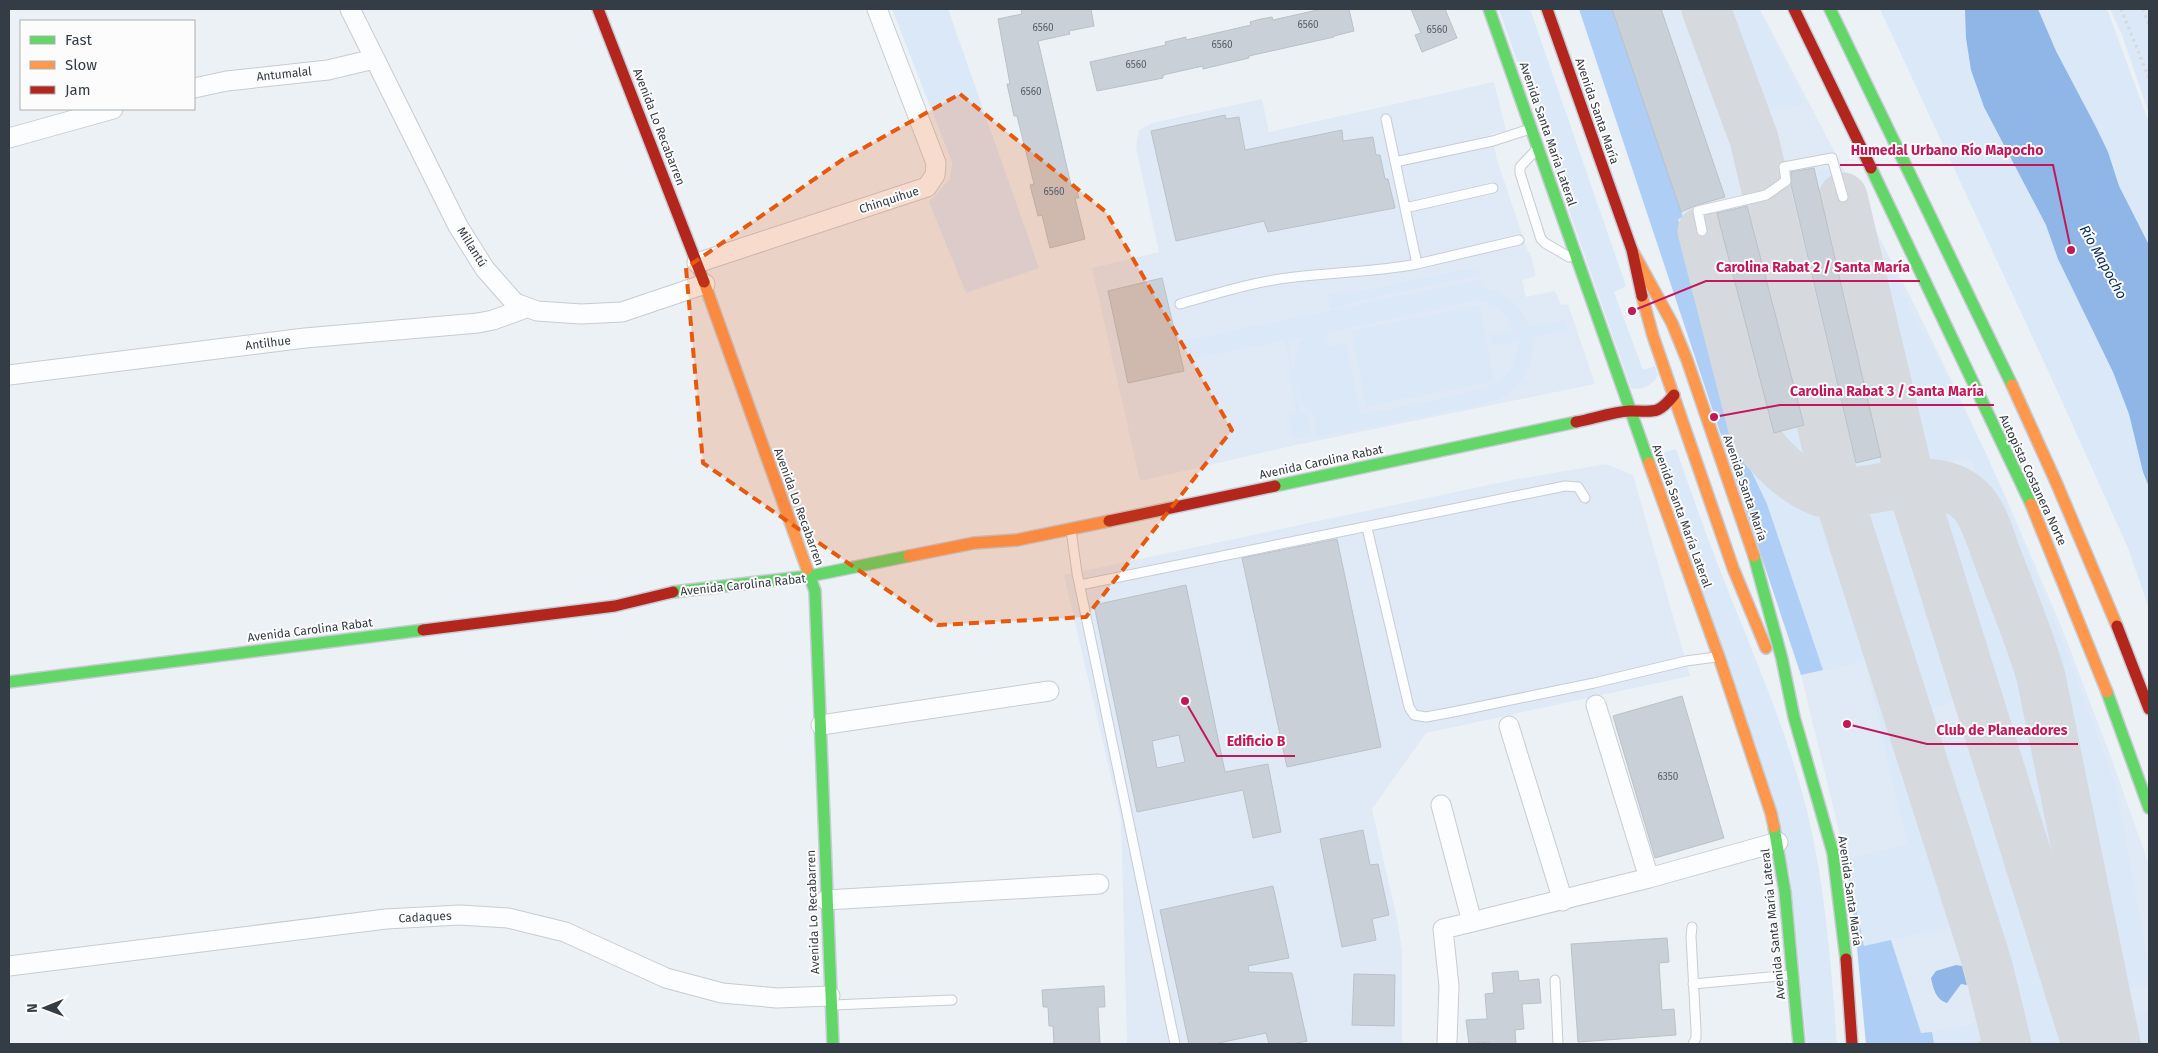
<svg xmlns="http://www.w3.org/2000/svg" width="2158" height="1053" font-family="'Fira Sans',sans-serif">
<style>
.built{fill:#e0e9f6}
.green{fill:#dae8f8;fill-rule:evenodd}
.forest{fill:#aecef5}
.water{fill:#8fb6e6}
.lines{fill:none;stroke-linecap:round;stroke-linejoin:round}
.taxiway{stroke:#d6dade;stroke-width:49}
.building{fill:#cad0d7;stroke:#bac1c7;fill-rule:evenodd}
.lane-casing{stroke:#c7ccd4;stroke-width:11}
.street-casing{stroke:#c7ccd4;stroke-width:21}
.fast-casing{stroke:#c7ccd4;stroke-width:14}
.slow-casing{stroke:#c7ccd4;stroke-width:14}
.jam-casing{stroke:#c7ccd4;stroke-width:14}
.path{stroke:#d6d8d9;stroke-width:3;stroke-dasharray:2.5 4;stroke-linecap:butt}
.lane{stroke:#fcfdfe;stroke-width:9}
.street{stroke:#fcfdfe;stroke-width:19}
.fast{stroke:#63d668;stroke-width:11}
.slow{stroke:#ff974d;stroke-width:11}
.jam{stroke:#b3261e;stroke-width:11}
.marked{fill:#e8590c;fill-opacity:0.2;stroke:#e8590c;stroke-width:4;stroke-dasharray:10 6;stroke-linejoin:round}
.labels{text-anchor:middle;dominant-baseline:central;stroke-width:4;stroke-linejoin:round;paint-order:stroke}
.number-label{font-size:10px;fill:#5a616a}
.street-label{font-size:12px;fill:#343c46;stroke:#fcfcfc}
.water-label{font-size:14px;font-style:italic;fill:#082e58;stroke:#fcfcfc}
.leader{fill:none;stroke:#c2185b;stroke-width:2}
.callout-dot{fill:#c2185b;stroke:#fcfcfc;stroke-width:2}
.callout-label{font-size:14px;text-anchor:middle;font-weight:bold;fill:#c2185b;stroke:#fcfcfc;stroke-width:4;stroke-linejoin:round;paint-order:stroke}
</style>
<rect width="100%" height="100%" fill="#ecf1f6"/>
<!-- built -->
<path class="built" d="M1580,9H1760L1914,304L1962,402L2008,502L2063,631L2112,760L2149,865V1044H1866L1855,925L1846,860L1802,679Z
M1494,82L1506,131L1491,134L1493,141L1497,160L1528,252H1530L1536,276L1522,280L1526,297L1555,291L1561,305L1568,304L1595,384L1296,445L1140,481L1092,268L1159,252L1136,147L1139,130L1152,123L1262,99L1269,132Z
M1606,464L1633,475L1690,676L1426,733L1372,809L1398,924L1402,951V1044H1127L1121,820L1064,575L1512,480Z"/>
<!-- green -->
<path class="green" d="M892,9H948L1039,268L966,293L929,202L950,179L952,162Z
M1499,9H1530L1626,286L1614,292L1643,370L1655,366L1658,375C1652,385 1643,391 1631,388Z
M1720,9H1759L1805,103L1758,114Z
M1880,9H2107L2149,123V608L2128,548L2051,377Z
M2110,9H2149V114L2122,35Z
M1831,168L1899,473L1853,483L1846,480L1842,468L1776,192L1791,187L1855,465L1884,458L1818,171Z
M1850,190L1985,451L2061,637L2115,783L2149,969V986L2122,989L2054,658L1971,460L1917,463Z
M1760,201L1823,466L1807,474C1789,464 1776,451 1763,433L1707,214L1717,211L1774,433L1804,425L1747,204Z
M1694,214L1752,444C1775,474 1794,497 1834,502L1985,967L2003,1044H1934L1932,1032L1983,1022L1952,926L1864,947L1846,860L1908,845L1865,661L1823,670L1767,504L1746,460L1728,412L1678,219Z
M1479,267L1481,275L1351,302V305L1331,309L1328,295L1348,291L1349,294Z
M1479,280L1482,287C1504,293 1521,304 1529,327L1564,320L1567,330L1532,338C1534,368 1520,388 1493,402L1318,437L1314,419L1318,418L1303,404L1295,376L1300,413L1307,412L1311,435L1293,438L1290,415L1297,414L1285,341L1288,340L1294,372L1295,358L1302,337L1188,359L1185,341ZM1478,300C1495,303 1508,314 1515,330L1491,335L1493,346L1518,341C1518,355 1514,369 1503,379C1487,392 1385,411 1360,414L1346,343L1328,346L1326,333Z
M1479,305L1494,381L1366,406L1352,331Z
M1676,449C1688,483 1700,518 1713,552C1746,639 1786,724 1808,815C1826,891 1831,967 1837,1044H1807L1790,874L1656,455Z
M1906,494L1965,697L1917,714L1858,534C1851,499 1877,496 1906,494Z
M1930,503C1946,508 1960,513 1972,527C1987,544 1993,568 2001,589C2033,678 2046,771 2062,864L2040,869Z
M1975,716L2058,1012L2068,1044H2017L1995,959L1922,732Z
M2069,886L2096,993L2079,996L2047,891Z
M2149,1010V1044H2134L2128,1014Z"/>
<!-- forest -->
<path class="forest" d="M1579,9H1612L1683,217L1678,219L1728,412L1746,460L1767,504L1823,670L1801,675Z
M1846,860L1864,946L1891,940L1921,1033L1932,1032L1934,1044H1866L1855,925Z"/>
<!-- water -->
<path class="water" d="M1965,9H2038L2056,51L2096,127L2108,152L2119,186L2149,245V487L2143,472L2129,414L2113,372L2058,259L2046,225L1984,107L1971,70L1966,38Z
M1956,965L1962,966L1967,985L1961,984L1947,1003C1936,1000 1933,988 1931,978L1936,971Z"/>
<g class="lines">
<!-- taxiway -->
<path class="taxiway" d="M1706,9L1754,139L1838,495L1988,966L2007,1044
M1843,197L1911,484L2086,1044
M1702,231L1755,437C1770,458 1794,482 1818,491C1831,496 1845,493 1859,491C1895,486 1942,472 1971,501C1983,512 1991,540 1997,556C2012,596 2029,635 2041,677L2116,1044"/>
</g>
<!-- building -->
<path class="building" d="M1021,9H1091L1094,26L1069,31L1070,34L1038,41L1071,185L1075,184L1079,198H1075L1085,239L1050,248L1042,215L1038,216L1030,185L1034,184L1017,116H1014L1007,84H1010L998,19L1022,14Z
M1322,9H1349L1354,31L1334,36V37L1249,56V58L1203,69V66L1163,75V78L1097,91L1090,62L1166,45L1165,42L1186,37V40L1251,25L1250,22L1261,19L1272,17L1273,20Z
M1411,9H1445L1457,38L1422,52L1415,35L1421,33Z
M1612,9H1661L1725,197L1697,205L1681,212Z
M1225,115L1226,119L1239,117L1245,150L1342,130L1343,141L1373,137L1376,155H1380L1385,179H1388L1395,208L1268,232L1264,221L1176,241L1151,131Z
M1814,168L1881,457L1856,463L1791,185V172Z
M1747,206L1804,425L1774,433L1717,213Z
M1162,278L1184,371L1128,383L1108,291Z
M1337,539L1381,747L1287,767L1242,558Z
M1186,585L1225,772L1268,764L1281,832L1253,838L1243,790L1137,812L1094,605ZM1179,735L1185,762L1157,768L1152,741Z
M1682,696L1724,838L1655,858L1613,716Z
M1363,830L1370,865L1378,864L1389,915L1372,919L1376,940L1342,947L1320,839Z
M1273,886L1289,958L1248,966L1249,972L1292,973L1307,1041L1292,1044H1269L1266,1033L1214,1044H1189L1160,910Z
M1667,938L1669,962L1659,963L1662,1010L1674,1009L1676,1035L1578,1042L1571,944Z
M1518,971L1519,981L1539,979L1541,1003L1522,1004L1524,1029L1515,1030L1516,1044H1489V1042L1469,1044L1466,1020L1487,1019L1485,994L1494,993L1492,973Z
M1354,974L1395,975L1394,1026L1352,1025Z
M1104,986L1105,1007H1098L1100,1044H1054L1053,1026H1049L1048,1007H1043L1042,990Z"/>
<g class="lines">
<!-- lane casing -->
<g class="lane-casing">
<path id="lane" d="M1536,150L1520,167V173L1541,239L1545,243L1569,257
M1395,162L1493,141L1530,129
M1405,208L1493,188
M1702,231L1698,211L1766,195L1786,181L1784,167L1832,158L1843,197
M1417,264L1519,240
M1180,304C1218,293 1256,281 1295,277C1337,272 1375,272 1417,264L1386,119
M1367,528L1409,707L1414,715L1426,717L1453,712L1594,683L1686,661L1716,657
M1071,530L1077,573L1175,1044
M1080,585L1565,486L1578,487L1585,498
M1692,927L1691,936L1696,1030V1038L1693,1044
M1555,980L1558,1044
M1693,984L1790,975
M833,1005L952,1000"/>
</g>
<!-- street casing -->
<g class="street-casing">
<path id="street" d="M350,9L458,226L485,269L515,303L537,311L581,314L622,312L705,284
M194,88L227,81L328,70L374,59
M9,138L113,109
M697,263L927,187L935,175L936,163L877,9
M9,375L305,338L478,323L493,320L526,308
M1596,705L1649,878
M821,725L1049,691
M1509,726L1563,901
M1441,805L1472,922L1443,929L1449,986L1447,1042
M826,900L1099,884
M1472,922L1649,878L1778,842
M9,966L386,919L460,915L508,918L565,932L666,978L722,993L777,998L830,996"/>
</g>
<!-- fast casing -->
<g class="fast-casing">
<path id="fast" d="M1489,9L1649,463
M1830,9L2012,385
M1871,168L2031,504
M1275,486L1576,422
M1754,556L1782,659L1794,717L1833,853L1846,959
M807,569L815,591L833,1044
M673,592L810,576L909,556
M9,682L423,630
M2107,692L2149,808
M1774,827L1785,892L1799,1044"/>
</g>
<!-- slow casing -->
<g class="slow-casing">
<path id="slow" d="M1632,250L1672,323L1687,360L1754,556
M704,282L807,569
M1642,296L1653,336L1733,568L1766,648
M2012,385L2056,482L2117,626
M1649,463L1719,657L1771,813L1774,827
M2031,504L2107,692
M909,556L974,543L1017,540L1109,521"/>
</g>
<!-- jam casing -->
<g class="jam-casing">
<path id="jam" d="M598,9L704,282
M1547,9L1632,250L1642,296
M1794,9L1871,168
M1576,422C1593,419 1612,412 1629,411C1653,410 1656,417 1674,395
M1109,521L1275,486
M2117,626L2149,709
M423,630L615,606L673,592
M1846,959L1852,1044"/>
</g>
<!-- path -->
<path class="path" d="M2121,9L2149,78
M2143,9L2149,25
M1979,1042L1980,1044"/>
<!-- lane -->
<use href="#lane" class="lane"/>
<!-- street -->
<use href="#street" class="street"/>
<!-- fast -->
<use href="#fast" class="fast"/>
<!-- slow -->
<use href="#slow" class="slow"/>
<!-- jam -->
<use href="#jam" class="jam"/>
</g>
<!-- marked area -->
<path class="marked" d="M960,94L1106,212L1232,430L1086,617L938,625L703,463L686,268L842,160Z"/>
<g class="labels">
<!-- number labels -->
<g class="number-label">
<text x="1308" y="25">6560</text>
<text x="1043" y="28">6560</text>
<text x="1437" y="30">6560</text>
<text x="1222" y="45">6560</text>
<text x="1136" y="65">6560</text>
<text x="1031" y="92">6560</text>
<text x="1054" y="192">6560</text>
<text x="1668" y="777">6350</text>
</g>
<!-- street labels -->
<g class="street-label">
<text transform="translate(284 74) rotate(-6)">Antumalal</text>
<text transform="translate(1597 111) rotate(71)">Avenida Santa María</text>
<text transform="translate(659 127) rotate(69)">Avenida Lo Recabarren</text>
<text transform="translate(1548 134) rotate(71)">Avenida Santa María Lateral</text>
<text transform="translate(889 200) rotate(-18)">Chinquihue</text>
<text transform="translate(472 247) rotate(58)">Millantú</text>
<text transform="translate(268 343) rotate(-7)">Antilhue</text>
<text transform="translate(1321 462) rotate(-12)">Avenida Carolina Rabat</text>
<text transform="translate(2033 480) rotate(65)">Autopista Costanera Norte</text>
<text transform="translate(1745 488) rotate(71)">Avenida Santa María</text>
<text transform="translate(799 507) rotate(70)">Avenida Lo Recabarren</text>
<text transform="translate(1682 516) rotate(70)">Avenida Santa María Lateral</text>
<text transform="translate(743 585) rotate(-6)">Avenida Carolina Rabat</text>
<text transform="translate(310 630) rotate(-7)">Avenida Carolina Rabat</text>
<text transform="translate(1850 891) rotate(82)">Avenida Santa María</text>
<text transform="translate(813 912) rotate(-92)">Avenida Lo Recabarren</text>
<text transform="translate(425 917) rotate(-3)">Cadaques</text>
<text transform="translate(1773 924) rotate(-96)">Avenida Santa María Lateral</text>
</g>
<!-- water labels -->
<g class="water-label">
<text transform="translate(2103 262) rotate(61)">Río Mapocho</text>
</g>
</g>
<!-- callouts -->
<path class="leader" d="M2071 250L2053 165H1840M1632 311L1706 281H1920M1714 417L1780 405H1994M1847 724L1927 744H2078M1185 701L1217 756H1295"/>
<g class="callout-dot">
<circle cx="2071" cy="250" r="5"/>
<circle cx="1632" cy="311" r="5"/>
<circle cx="1714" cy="417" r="5"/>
<circle cx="1847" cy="724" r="5"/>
<circle cx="1185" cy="701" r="5"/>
</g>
<g class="callout-label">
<text x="1947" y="155">Humedal Urbano Río Mapocho</text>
<text x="1813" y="272">Carolina Rabat 2 / Santa María</text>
<text x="1887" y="396">Carolina Rabat 3 / Santa María</text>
<text x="2002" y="735">Club de Planeadores</text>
<text x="1256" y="746">Edificio B</text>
</g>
<!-- border -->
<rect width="2158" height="1053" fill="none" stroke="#343c46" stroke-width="20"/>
<!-- legend -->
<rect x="20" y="20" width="175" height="90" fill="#fcfcfc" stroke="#acafb3"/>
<rect x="30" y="36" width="25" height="8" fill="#63d668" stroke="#acafb3"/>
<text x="65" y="45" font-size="15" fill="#343c46">Fast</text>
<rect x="30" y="61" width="25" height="8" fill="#ff974d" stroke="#acafb3"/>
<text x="65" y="70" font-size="15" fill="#343c46">Slow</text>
<rect x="30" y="86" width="25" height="8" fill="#b3261e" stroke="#acafb3"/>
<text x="65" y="95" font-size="15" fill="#343c46">Jam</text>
<!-- north arrow -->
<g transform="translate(45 1008) rotate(269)" stroke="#fcfcfc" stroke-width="4" paint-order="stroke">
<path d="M0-4L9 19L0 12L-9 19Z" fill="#343c46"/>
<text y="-8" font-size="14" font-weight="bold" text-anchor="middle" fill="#343c46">N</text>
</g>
</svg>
